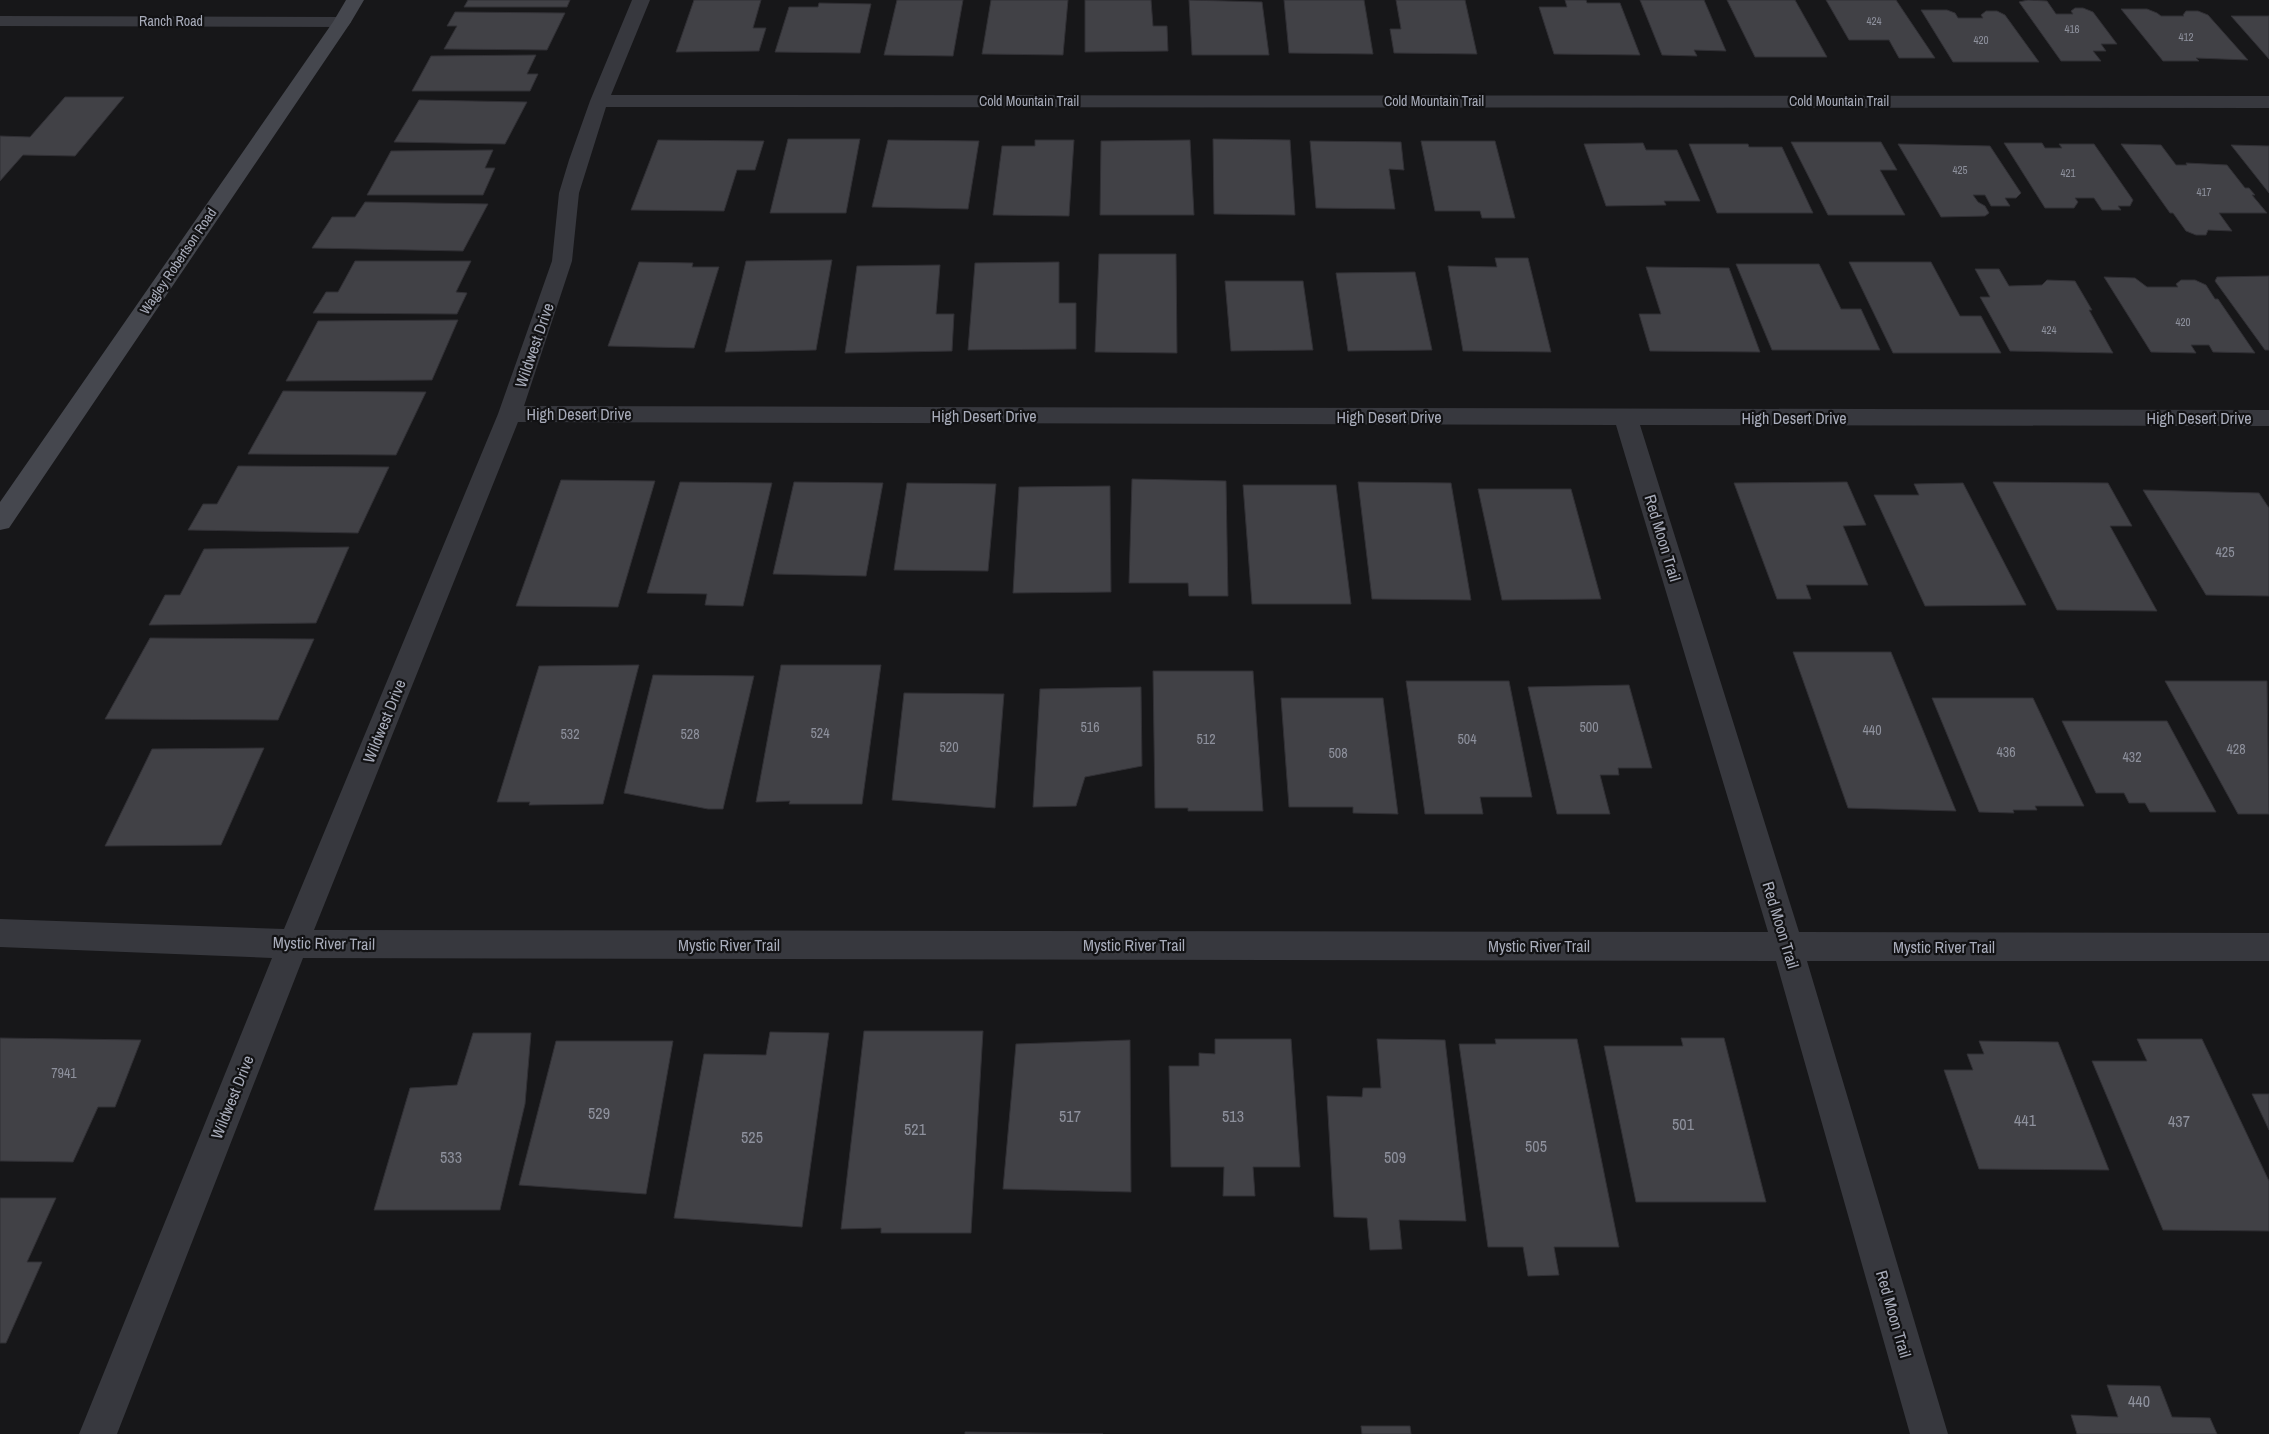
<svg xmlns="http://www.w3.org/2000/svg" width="2269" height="1434" font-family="'Archivo Narrow',sans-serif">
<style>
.building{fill:#414146;stroke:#313035}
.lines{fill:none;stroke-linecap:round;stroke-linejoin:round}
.street{fill:#37383e;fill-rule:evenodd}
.secondary{fill:#45474e;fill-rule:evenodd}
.labels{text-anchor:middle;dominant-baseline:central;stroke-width:4.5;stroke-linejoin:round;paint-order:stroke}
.far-number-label{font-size:11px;fill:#8e919d}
.far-street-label{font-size:14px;fill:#a8acba;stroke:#121214}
.number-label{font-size:14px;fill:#8e919d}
.street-label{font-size:16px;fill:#a8acba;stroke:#121214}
.near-number-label{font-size:16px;fill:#8e919d}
</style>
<rect width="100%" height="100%" fill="#171719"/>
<!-- building -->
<path class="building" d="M468,0H570L567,7H464Z
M694,0H761L753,28H766L759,51L676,52Z
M897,0H963L953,56L884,55Z
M991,0H1068L1063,55L982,54Z
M1085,0H1151L1153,26H1167L1168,51L1085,52Z
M1189,0L1262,2L1269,55H1192Z
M1284,0H1364L1373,54L1289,53Z
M1396,0H1465L1477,54L1394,53L1390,29H1401Z
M1565,0H1586L1587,3H1620L1640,55L1554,54L1539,7H1567Z
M1640,0H1704L1726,51L1694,50L1697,56L1662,55Z
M1727,0H1795L1827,57H1755Z
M1826,0H1896L1935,58H1899L1889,40H1849Z
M2028,0L2047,1L2056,14H2073L2071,11L2075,8H2083L2093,12L2117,44H2101L2106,51H2093L2101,61H2061L2019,2Z
M819,3L871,4L860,53L775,52L789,7H818Z
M2121,9H2147L2157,13L2161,16H2184L2183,15L2186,11H2198L2208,15L2248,60L2196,58L2199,61H2163Z
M1921,10H1947L1955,13L1958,18H1983L1981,15L1986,11H1997L2005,15L2039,62H1953Z
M455,12L565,13L547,50L444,49L457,26H447Z
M2231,16H2269V59Z
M536,55L527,74H538L530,91H412L431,56Z
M65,97H124L75,156L23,155L0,181V136L30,137Z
M419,100L527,102L505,144L394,142Z
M788,139H860L846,213H770Z
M1213,139L1290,140L1295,215L1214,214Z
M658,140L764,141L755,170H737L724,211L631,210Z
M888,140L979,141L968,209L872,207Z
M1035,140H1074L1069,216L993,215L1002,146H1035Z
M1190,140L1194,215H1100L1101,141Z
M1310,141L1401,142L1404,170L1389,169L1395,209L1316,208Z
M1421,141H1495L1515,218H1482L1480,211H1435Z
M1791,142H1881L1897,170H1880L1905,215H1828Z
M1643,143L1646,150H1677L1700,201H1664L1666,205L1606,206L1584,144Z
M2004,143H2042L2045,148H2062L2059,144H2094L2133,200L2130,206H2118L2121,210H2102L2094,198H2075L2078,202L2074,208H2045Z
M1689,144H1748L1749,147H1782L1813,213H1717Z
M1898,144L1990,146L2021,193L2016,198H2005L2010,206H1991L1985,195H1973L1978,202L1985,206L1989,213L1985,216L1941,217Z
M2121,144L2161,145L2176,165H2187L2186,163L2227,165L2245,188H2249L2255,195H2252L2267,213H2219L2232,231L2208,230L2206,235H2196L2186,231L2173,213H2170Z
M2231,145L2269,146V193Z
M493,150L485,168H495L483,195H367L391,151Z
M365,202L488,204L463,251L312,248L332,217H355Z
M1099,254H1176L1177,353L1095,352Z
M1495,258H1528L1551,352L1463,351L1448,266L1497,267Z
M832,260L816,350L725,352L746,261Z
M355,261H471L456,292L467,293L457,314L313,313L326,292H338Z
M639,262L693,263L692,267H719L694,348L608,346Z
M1059,262V303H1076V349L968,350L975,263Z
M1849,262H1931L1960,316H1981L2001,353H1893Z
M1736,264H1819L1841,309H1861L1880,350H1772Z
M940,265L936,314H954L952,351L845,353L857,266Z
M1646,267L1729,268L1760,352L1650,351L1639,314H1661Z
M1975,269H1999L2009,286L2042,285L2047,280L2075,281L2092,310H2089L2113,353L2010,351L1980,297H1990Z
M1415,272L1432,350L1348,351L1336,273Z
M2269,276V350H2265L2215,281L2217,277Z
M2104,277L2135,278L2147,287H2178L2176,284L2181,280H2195L2206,285L2215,299H2218L2255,353L2213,352L2209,345H2191L2196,353L2151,352Z
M1225,281H1303L1313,350L1231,351Z
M458,320L432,380L286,381L318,321Z
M283,391L426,392L396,455L248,454Z
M238,466L389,467L358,533L188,530L203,504H217Z
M1132,479L1226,481L1228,596H1189L1188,583H1129Z
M561,480L655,481L618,607L516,606Z
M680,482L772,483L743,606L705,605L707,594L647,593Z
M794,482L883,483L866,576L773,574Z
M1358,482L1451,483L1471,600L1372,599Z
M1847,482L1866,525L1843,526L1868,585H1806L1811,599H1777L1734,483Z
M1993,482L2108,483L2132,526H2110L2157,611L2057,610Z
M907,483L996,484L988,571L894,570Z
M1963,483L2026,605L1925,606L1874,495H1919L1914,484Z
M1243,485H1336L1351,604H1252Z
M1110,486L1111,592L1013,593L1019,487Z
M1478,489H1571L1601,599L1502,600Z
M2143,490L2259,493L2269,508V596L2206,595Z
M349,547L316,623L149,625L165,595H180L204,549Z
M150,638L314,639L278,720L105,719Z
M1793,652H1891L1956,811L1848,808Z
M639,665L603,804L529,805L530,802H497L539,666Z
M781,665H881L862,804H789L790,801L756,802Z
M1153,671H1253L1263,811H1188V808H1155Z
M653,675L754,676L723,809H708L624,793Z
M1406,681H1509L1532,797H1480L1483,814H1425Z
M2165,681H2267L2269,814H2238Z
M1629,685L1652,768H1618L1619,775H1600L1610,814H1557L1528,687Z
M1141,687L1142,766L1085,777L1076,806L1033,807L1040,689Z
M904,693L1004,694L995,808L892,800Z
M1281,698H1383L1398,814L1353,813V807H1289Z
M1932,698H2033L2084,806H2035L2037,810H2013L2014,813L1979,812Z
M2062,721H2167L2216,812H2150L2145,803H2129L2124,793H2096Z
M264,748L221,845L105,846L152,749Z
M864,1031H983L971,1233H881V1228L841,1229Z
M770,1032L829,1033L802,1227L674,1218L704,1054L766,1055Z
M473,1033H531L525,1104L500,1210H374L410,1088L457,1085Z
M0,1038L141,1040L115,1107H98L73,1162L0,1161Z
M1681,1038H1724L1766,1202H1636L1604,1046H1683Z
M1215,1039H1291L1300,1167H1253L1255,1196H1223L1224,1167H1171L1169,1066H1199V1053L1215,1054Z
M1377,1039L1445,1040L1466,1221L1399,1220L1402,1249L1370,1250L1367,1218L1334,1217L1327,1096L1362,1097L1363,1088H1381Z
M1495,1039H1577L1619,1247H1554L1559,1275L1528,1276L1523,1247H1488L1459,1044H1496Z
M2137,1039H2202L2269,1181V1231L2163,1230L2092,1061H2147Z
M1130,1040L1131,1192L1003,1189L1016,1044Z
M556,1041H673L646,1194L519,1185Z
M1979,1041L2058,1042L2109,1170L1979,1169L1944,1070H1973L1967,1054H1984Z
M2252,1094H2269V1130Z
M0,1198H56L27,1262H42L6,1343H0Z
M2107,1385L2160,1386L2172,1417L2210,1418L2217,1434H2077L2071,1415L2118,1417Z
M1361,1426H1410L1411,1434H1362Z
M965,1432L1103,1434H965Z"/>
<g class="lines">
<!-- street -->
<path class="street" d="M632,0H650L611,95L2269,96V108L606,107L579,193L572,261L524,406L2269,410V426L1640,425L1799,932L2269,933V961H1807L1948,1434H1910L1776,961L303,958L117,1434H79L272,958L0,947V919L284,929L498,414L552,261L559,193L569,160L590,101ZM518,422L1616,425L1768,932L314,930Z
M0,16L342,17L348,18L351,22L348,26L342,27L0,26Z"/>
<!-- secondary -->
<path class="secondary" d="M346,0H364L351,22L9,528L0,530V502L333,22Z"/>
</g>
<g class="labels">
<!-- far-number labels -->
<g class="far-number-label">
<text x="1874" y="21">424</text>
<text x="2072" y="29">416</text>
<text x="2186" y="37">412</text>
<text x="1981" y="40">420</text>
<text x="1960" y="170">425</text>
<text x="2068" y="173">421</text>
<text x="2204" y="192">417</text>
<text x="2183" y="322">420</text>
<text x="2049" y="330">424</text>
</g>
<!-- far-street labels -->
<g class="far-street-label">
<text x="171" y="21">Ranch Road</text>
<text x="1029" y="101">Cold Mountain Trail</text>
<text x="1434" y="101">Cold Mountain Trail</text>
<text x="1839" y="101">Cold Mountain Trail</text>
<text transform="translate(178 261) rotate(-56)">Wagley Robertson Road</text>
</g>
<!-- number labels -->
<g class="number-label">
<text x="2225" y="552">425</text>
<text x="1090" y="727">516</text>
<text x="1589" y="727">500</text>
<text x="1872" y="730">440</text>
<text x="820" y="733">524</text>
<text x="570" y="734">532</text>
<text x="690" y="734">528</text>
<text x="1206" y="739">512</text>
<text x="1467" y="739">504</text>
<text x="949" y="747">520</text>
<text x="2236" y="749">428</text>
<text x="2006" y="752">436</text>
<text x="1338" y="753">508</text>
<text x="2132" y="757">432</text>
<text x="64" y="1073">7941</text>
</g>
<!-- street labels -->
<g class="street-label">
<text transform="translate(534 345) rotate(-71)">Wildwest Drive</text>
<text x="579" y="414">High Desert Drive</text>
<text x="984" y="416">High Desert Drive</text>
<text x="1389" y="417">High Desert Drive</text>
<text x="1794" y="418">High Desert Drive</text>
<text x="2199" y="418">High Desert Drive</text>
<text transform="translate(1663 538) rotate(73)">Red Moon Trail</text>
<text transform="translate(384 721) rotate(-68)">Wildwest Drive</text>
<text transform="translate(1781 925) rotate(73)">Red Moon Trail</text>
<text transform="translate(324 943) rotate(1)">Mystic River Trail</text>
<text x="729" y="945">Mystic River Trail</text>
<text x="1134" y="945">Mystic River Trail</text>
<text x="1539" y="946">Mystic River Trail</text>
<text x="1944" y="947">Mystic River Trail</text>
<text transform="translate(232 1097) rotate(-68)">Wildwest Drive</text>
<text transform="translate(1894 1314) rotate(74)">Red Moon Trail</text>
</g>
<!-- near-number labels -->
<g class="near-number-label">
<text x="599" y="1113">529</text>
<text x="1070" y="1116">517</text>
<text x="1233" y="1116">513</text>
<text x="2025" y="1120">441</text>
<text x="2179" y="1121">437</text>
<text x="1683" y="1124">501</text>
<text x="915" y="1129">521</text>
<text x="752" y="1137">525</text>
<text x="1536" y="1146">505</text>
<text x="451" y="1157">533</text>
<text x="1395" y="1157">509</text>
<text x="2139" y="1401">440</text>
</g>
</g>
</svg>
